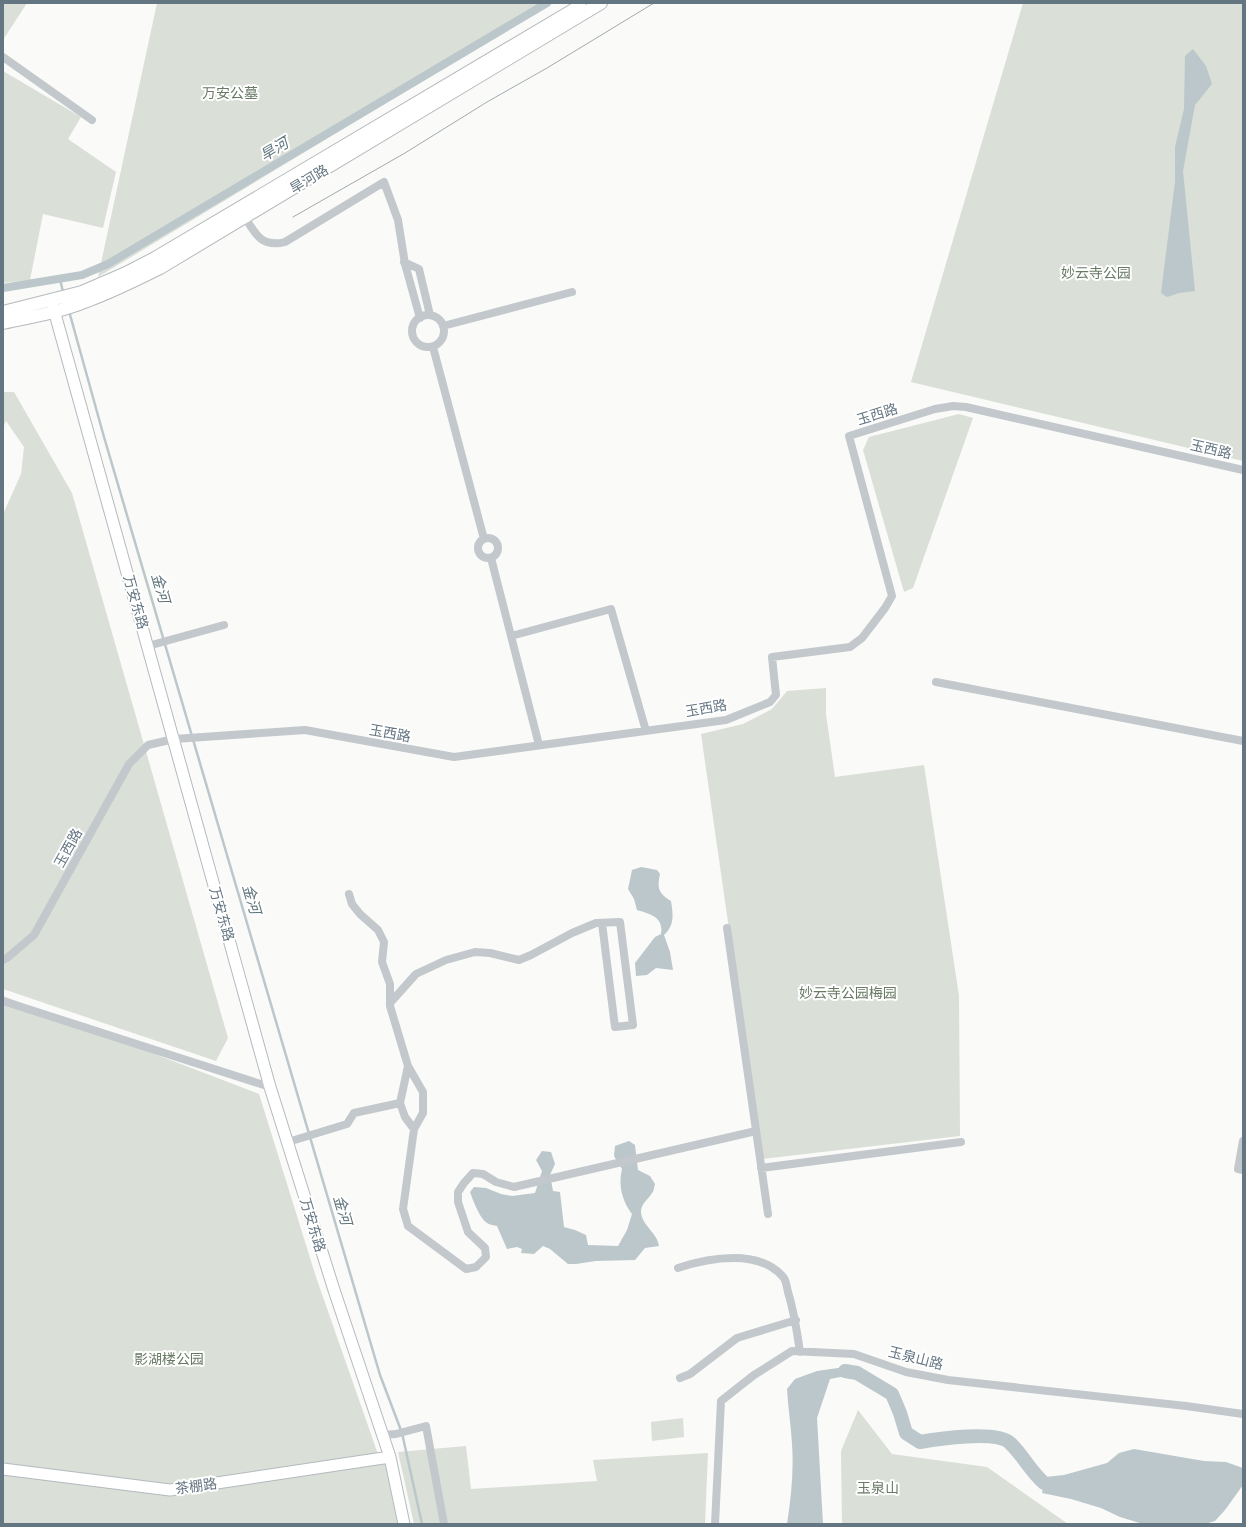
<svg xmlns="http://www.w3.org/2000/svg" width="1246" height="1527" font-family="Poppins,'Noto Sans SC',sans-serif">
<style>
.green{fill:#dadfd7}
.water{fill:#bbc7cb}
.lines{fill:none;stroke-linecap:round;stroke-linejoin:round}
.stream{stroke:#bbc7cb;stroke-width:2.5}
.canal{stroke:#bbc7cb;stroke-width:8}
.river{stroke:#bbc7cb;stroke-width:14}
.secondary-casing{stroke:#b3babf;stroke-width:13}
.primary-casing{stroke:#b5babe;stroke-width:14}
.street{stroke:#c3c8cc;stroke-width:8}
.secondary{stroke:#fff;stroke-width:11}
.primary{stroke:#fff;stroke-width:12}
.tram{stroke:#a2aab0;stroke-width:1}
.labels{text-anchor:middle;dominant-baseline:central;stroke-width:4;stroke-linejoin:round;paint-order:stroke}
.park-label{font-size:14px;fill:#687a64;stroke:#fff}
.street-label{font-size:14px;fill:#657683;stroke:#fff}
.water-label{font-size:15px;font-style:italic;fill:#60757c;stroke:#fff}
</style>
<rect width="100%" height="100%" fill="#fafaf8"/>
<!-- green -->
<path class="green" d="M3,3H27L3,40Z
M157,3H552L98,277Z
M1023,3H1243V461L911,382Z
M3,71L81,117L68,139L116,172L103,228L43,214L30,280L3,283Z
M3,392H14L72,493L228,1038L216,1061L3,989V514L21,474L24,447L6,421L3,428Z
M959,414L973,418L913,588L904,592L863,450L869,437Z
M826,688V714L835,777L924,765L959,996L960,1136L762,1159L701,734L743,724L772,709L787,691Z
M3,996L259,1094L316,1277L380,1460L387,1463L401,1524H3Z
M858,1410L892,1454L987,1467L1068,1524H842L841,1451Z
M683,1418L684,1437L652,1441L651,1422Z
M466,1446L471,1489L597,1481L593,1460L708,1453L705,1524H414L398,1452Z"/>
<!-- water -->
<path class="water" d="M1193,49L1206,66L1212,84L1195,105L1183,171L1195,291L1179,293L1167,297L1161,293L1175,182V147L1184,109L1185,56Z
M641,867L657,870L660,874C657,888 658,893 671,901C673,914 675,925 664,935L670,952L673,970L656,968L647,975L636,976L635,963L655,937L661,934C664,917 650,914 637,910L634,899L628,889L632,870Z
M629,1141L635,1145L638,1170L650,1176L655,1184C654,1187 654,1191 652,1193C648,1200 641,1203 641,1212C642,1226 657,1232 659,1246L645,1248L635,1260L596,1261L576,1264H568L550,1249L543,1246L534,1254L521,1253L522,1249L517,1247L507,1249L497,1226C494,1225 490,1225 487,1223C480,1219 473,1200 470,1192L474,1187L486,1188L501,1194L512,1196L535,1193L542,1171L536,1160L542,1151L551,1152L555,1164L550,1175L553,1191L560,1192L564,1227L575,1230L586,1235L588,1245L618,1246L627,1230L632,1214C622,1201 618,1185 622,1169L614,1156L615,1146Z
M838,1368H845V1376L830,1379L817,1418L823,1524H787C791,1498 794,1471 792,1444C791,1425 788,1408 787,1389L795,1379L817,1371Z
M1134,1449L1204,1461L1226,1462L1243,1468V1485L1225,1510L1215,1521L1205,1524H1143L1120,1517L1101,1508L1071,1499L1042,1493L1045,1477L1064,1475L1107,1463L1119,1453Z"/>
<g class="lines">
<!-- stream -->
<path class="stream" d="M60,279L63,292
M69,311L104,437L380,1375L402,1433L422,1524"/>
<!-- canal -->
<path class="canal" d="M3,288L82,275L108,264L547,3"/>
<!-- river -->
<path class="river" d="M845,1371L857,1373L892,1394L900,1413L906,1433L920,1442C937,1439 997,1430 1010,1443C1023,1455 1030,1471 1044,1483"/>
<!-- secondary casing -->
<g class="secondary-casing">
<path id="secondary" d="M52,303L270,1087L334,1290L390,1457L404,1524
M3,1469L170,1490L390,1457"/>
</g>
<!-- primary casing -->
<g class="primary-casing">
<path id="primary" d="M3,312L82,292L126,273L155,258L580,6
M3,323C31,317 60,312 87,301C112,292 136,280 160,268L601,3"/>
</g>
<!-- street -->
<path class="street" d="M3,57L92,120
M245,217C255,234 262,248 285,242L384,182L398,220L405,264L420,318
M404,262L419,269L430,315
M412 331a16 16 0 1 1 32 0a16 16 0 1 1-32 0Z
M443,326L572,292
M433,347L484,539
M478 548a10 10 0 1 1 20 0a10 10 0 1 1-20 0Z
M491,558L539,745
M511,636L611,609L646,731
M148,646L224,625
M936,682L1243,741
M349,894L352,904L360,914L378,930L384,942L382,962L390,984V1006L408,1066
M727,928L768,1214
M3,960L7,958L34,935L129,764L148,745L174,739L305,730L454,757L726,720L770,702L776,695L772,657L850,647L862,638L885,608L892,596L849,436L935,409L953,406L966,407L1243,470
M3,1001L270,1087
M390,1003L416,974L446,960L475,952L490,953L519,960L531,955L572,933L596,923L620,922L633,1025L615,1027L602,923
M414,1129L403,1209L408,1226L466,1269L476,1267L486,1257L485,1248L468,1232L458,1202V1192L464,1183L473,1173L483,1174L496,1182L514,1187L756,1131
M1243,1141L1238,1169L1243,1170
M288,1142L347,1124L354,1113L400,1103L405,1117L414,1129L423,1113V1092L408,1066L400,1103
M761,1168L961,1142
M678,1268C708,1258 760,1248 784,1278C786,1281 787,1288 788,1292C794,1312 797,1331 800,1352
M680,1378L690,1374L737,1338L796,1320
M382,1435L396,1434L426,1426L444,1524
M715,1524L721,1401L754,1375L792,1351L854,1354L906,1372L948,1380L1186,1406L1243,1414"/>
<!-- secondary -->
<use href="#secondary" class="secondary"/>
<!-- primary -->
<use href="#primary" class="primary"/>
<!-- tram -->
<path class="tram" d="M293,217L405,153L487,102L547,68L654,3"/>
</g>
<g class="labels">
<!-- park labels -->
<g class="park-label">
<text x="230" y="93">万安公墓</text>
<text x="1096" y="273">妙云寺公园</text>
<text x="848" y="993">妙云寺公园梅园</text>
<text x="169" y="1359">影湖楼公园</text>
<text x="878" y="1488">玉泉山</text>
</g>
<!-- street labels -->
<g class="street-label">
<text transform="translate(309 179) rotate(-31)">旱河路</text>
<text transform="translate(877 414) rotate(-17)">玉西路</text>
<text transform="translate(1211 449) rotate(13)">玉西路</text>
<text transform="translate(136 602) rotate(74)">万安东路</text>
<text transform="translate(706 708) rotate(-10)">玉西路</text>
<text transform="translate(390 733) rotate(10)">玉西路</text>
<text transform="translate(68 848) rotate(-61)">玉西路</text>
<text transform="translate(222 914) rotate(74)">万安东路</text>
<text transform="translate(313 1225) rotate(73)">万安东路</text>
<text transform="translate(916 1358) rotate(14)">玉泉山路</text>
<text transform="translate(196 1486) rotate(-8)">茶棚路</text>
</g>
<!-- water labels -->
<g class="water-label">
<text transform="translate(274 149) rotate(-31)">旱河</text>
<text transform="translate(161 588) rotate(74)">金河</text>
<text transform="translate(252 899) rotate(74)">金河</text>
<text transform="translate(343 1210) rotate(74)">金河</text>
</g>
</g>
<!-- border -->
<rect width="1246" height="1527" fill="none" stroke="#657683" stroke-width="8"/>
</svg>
